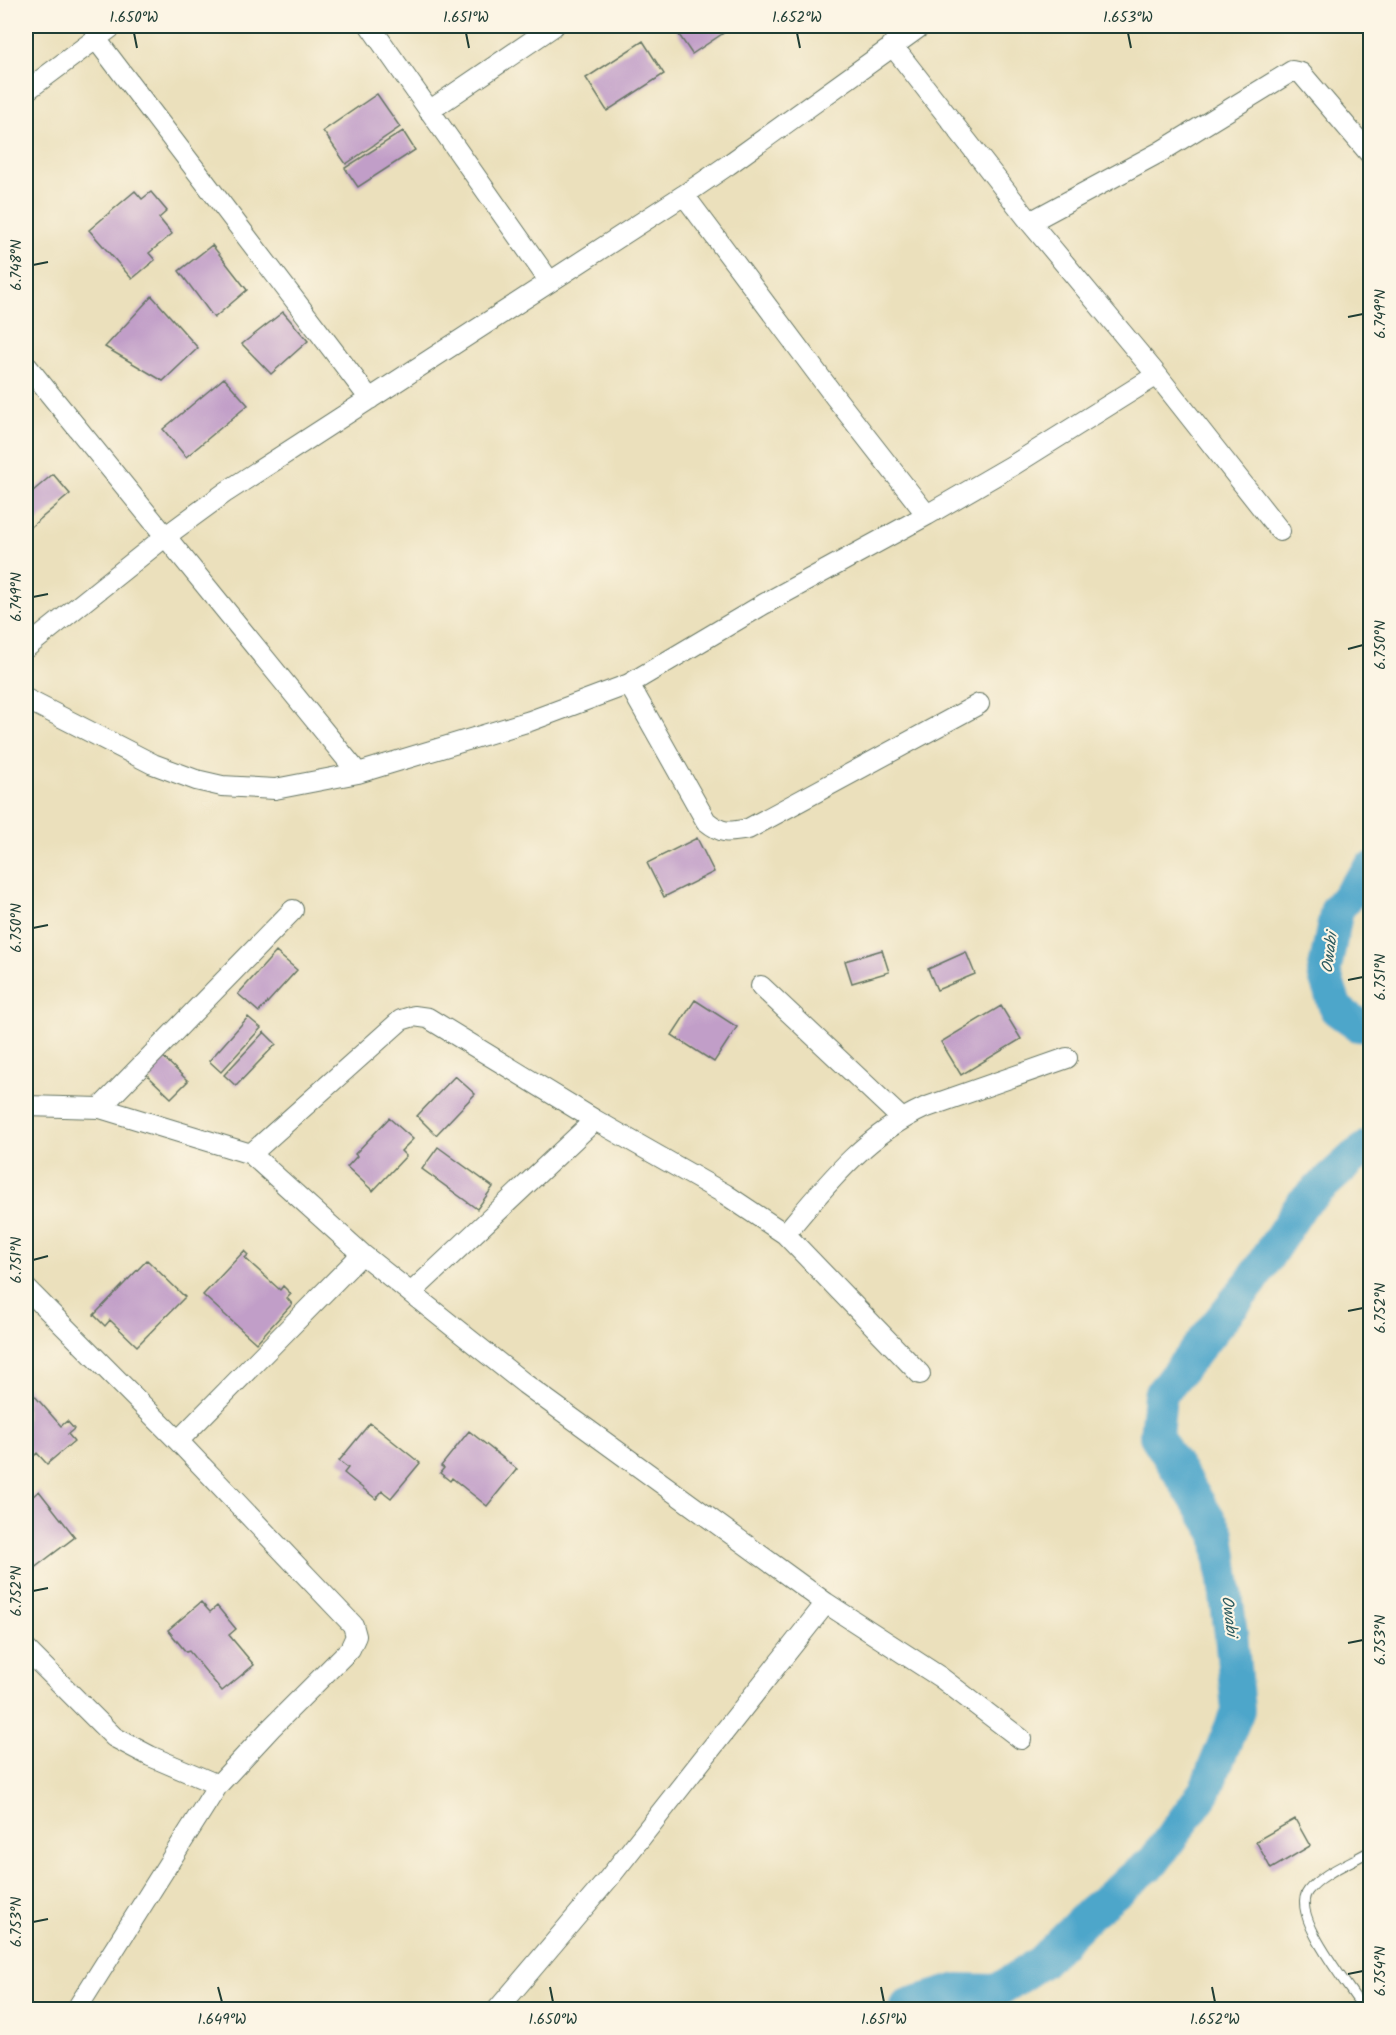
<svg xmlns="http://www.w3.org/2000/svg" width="1396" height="2035" font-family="Kalam,sans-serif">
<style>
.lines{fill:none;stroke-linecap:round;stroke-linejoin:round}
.river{stroke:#4da6ca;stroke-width:34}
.building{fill:#c19ec8}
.lane-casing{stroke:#667664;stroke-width:11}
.street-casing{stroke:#667664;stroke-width:22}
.lane{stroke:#fff;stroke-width:9}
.street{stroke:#fff;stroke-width:20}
.ticks{fill:none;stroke:#1f3d34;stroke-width:2}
.labels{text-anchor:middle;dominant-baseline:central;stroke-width:4.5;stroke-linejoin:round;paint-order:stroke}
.water-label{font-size:16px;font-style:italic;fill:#2d5c61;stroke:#fcf5e5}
.neatline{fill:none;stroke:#1f3d34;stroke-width:2}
.ticks-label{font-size:15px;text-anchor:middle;fill:#1f3d34}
</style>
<rect width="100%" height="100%" fill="#fcf5e5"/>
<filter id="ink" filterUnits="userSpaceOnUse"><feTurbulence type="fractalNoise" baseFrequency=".0167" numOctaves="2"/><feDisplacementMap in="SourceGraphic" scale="12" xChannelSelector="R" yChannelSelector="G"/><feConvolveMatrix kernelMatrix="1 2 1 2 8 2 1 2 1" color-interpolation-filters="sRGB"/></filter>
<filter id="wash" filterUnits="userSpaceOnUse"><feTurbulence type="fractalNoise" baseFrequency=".008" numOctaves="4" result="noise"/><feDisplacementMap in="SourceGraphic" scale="24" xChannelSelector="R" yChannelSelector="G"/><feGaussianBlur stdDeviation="1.35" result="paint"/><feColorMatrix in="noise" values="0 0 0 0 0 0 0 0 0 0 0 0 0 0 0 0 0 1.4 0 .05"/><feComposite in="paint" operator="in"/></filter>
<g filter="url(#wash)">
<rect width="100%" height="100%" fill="#ebe0bc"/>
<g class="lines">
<!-- river -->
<path class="river" d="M1370,869L1337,909L1324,973L1336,1009L1358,1025L1370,1026
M905,2010L908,2005L958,1990L997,1991L1041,1962L1091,1912L1154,1861L1205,1791L1238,1710L1231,1634L1218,1534L1156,1436L1160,1395L1251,1282L1302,1204L1353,1158L1370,1146"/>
</g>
<g id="blocks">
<!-- building -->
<path class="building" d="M673,26H734L692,54Z
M643,41L664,74L607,111L586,78Z
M377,94L400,127L346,164L323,131Z
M403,131L415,150L358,187L345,168Z
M135,191L142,199L151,192L167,211L159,218L172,234L149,253L155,260L132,279L89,230Z
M212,245L247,290L214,318L179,271Z
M152,296L198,348L163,381L105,347Z
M283,312L308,341L271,374L242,344Z
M224,378L248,405L186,457L163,429Z
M53,474L70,494L26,531V497Z
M697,838L714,872L664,897L647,863Z
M882,950L889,972L852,983L845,961Z
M276,952L297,970L259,1012L238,994Z
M966,952L975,974L937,990L928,969Z
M695,1000L737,1027L714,1062L672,1035Z
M1001,1006L1021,1039L961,1075L941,1042Z
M248,1017L261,1028L221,1072L209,1061Z
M264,1032L276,1044L236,1086L224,1075Z
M162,1056L188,1081L171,1098L145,1073Z
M455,1076L475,1094L436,1135L417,1116Z
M389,1118L413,1139L401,1151L406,1156L373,1191L347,1167L357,1156L355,1154Z
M438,1147L493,1187L477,1209L422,1169Z
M244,1251L248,1255L245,1258L280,1290L283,1286L291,1294L287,1298L292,1304L256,1343L203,1295Z
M147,1260L185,1297L137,1346L110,1320L105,1326L94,1315Z
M26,1386L61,1426L67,1421L74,1429L68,1434L74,1441L47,1464L37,1453L34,1456L26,1446Z
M370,1423L420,1463L391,1498L382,1491L376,1499L344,1473L348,1468L339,1461Z
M469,1431L517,1469L487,1506L452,1478L450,1481L440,1473L444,1468L441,1466Z
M39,1491L75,1537L29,1572L26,1567V1502Z
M201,1602L210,1612L217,1606L236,1629L229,1635L254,1665L222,1691L189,1651L186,1652L168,1630Z
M1295,1819L1310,1846L1271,1869L1256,1841Z"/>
</g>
</g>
<g filter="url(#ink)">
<use href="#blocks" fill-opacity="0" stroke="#667664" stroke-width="1.5"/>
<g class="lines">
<!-- lane casing -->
<g class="lane-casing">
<path id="lane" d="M1364,2010C1351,1988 1289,1915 1308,1891C1322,1873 1350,1863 1370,1851"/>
</g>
<!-- street casing -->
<g class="street-casing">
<path id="street" d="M370,26L550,282
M96,39L370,399
M892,45L1030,222L1157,375L1280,531
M26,91L113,26
M429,111L554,26
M684,195L835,397L927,515
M1030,222L1160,152L1292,71L1301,73L1370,154
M26,365L358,773
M26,648L166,536L226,492L684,195L728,165L921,26
M629,684L706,821C722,834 728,833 748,829L979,704
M26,699L153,764L196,780L222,786L275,789L358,773L530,721L629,684L764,604L927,515L1015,464L1157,375
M761,986L901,1118
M26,1106L100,1108L251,1154L362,1254L525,1384L826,1603L940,1677L1021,1739
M100,1108L293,910
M251,1154L401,1020L414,1016L428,1018L595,1120L725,1194L785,1234L920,1374
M785,1234C826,1185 865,1135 924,1108L1067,1058
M26,1288L178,1441L353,1625L356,1636L350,1649L271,1728L218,1785L76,2010
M411,1293L595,1120
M178,1441L362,1254
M26,1649L114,1737L150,1756L218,1785
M497,2010L609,1878L826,1603"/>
</g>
<!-- lane -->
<use href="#lane" class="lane"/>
<!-- street -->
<use href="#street" class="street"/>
</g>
</g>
<!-- ticks -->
<path class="ticks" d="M134,33L137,48M466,33L469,48M797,33L800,48M1128,33L1131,48M33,265L48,262M1348,317L1363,314M33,597L48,594M1348,649L1363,645M33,928L48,925M1348,980L1363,977M33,1260L48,1256M1348,1311L1363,1308M33,1591L48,1588M1348,1643L1363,1640M33,1922L48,1919M1348,1974L1363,1971M218,1987L222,2002M550,1987L553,2002M881,1987L884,2002M1212,1987L1215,2002"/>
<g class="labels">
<!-- water labels -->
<g class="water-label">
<text transform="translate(1330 953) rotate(-83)">Owabi</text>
<text transform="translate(1229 1616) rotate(83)">Owabi</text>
</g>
</g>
<!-- margin -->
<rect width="1396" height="2035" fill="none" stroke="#fcf5e5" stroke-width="66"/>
<rect x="33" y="33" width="1330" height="1969" class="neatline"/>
<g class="ticks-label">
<text x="134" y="22">1.650°W</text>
<text x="466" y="22">1.651°W</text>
<text x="797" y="22">1.652°W</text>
<text x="1128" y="22">1.653°W</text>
<text transform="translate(16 265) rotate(-90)" y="5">6.748°N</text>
<text transform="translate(1380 314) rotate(-90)" y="5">6.749°N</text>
<text transform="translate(16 597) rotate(-90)" y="5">6.749°N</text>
<text transform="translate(1380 645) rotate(-90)" y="5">6.750°N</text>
<text transform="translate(16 928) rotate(-90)" y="5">6.750°N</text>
<text transform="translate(1380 977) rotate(-90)" y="5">6.751°N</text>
<text transform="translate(16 1260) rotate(-90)" y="5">6.751°N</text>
<text transform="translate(1380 1308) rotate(-90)" y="5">6.752°N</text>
<text transform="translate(16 1591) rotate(-90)" y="5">6.752°N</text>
<text transform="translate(1380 1640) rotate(-90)" y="5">6.753°N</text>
<text transform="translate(16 1922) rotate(-90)" y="5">6.753°N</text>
<text transform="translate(1380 1971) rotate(-90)" y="5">6.754°N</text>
<text x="222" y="2024">1.649°W</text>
<text x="553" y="2024">1.650°W</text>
<text x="884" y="2024">1.651°W</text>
<text x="1215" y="2024">1.652°W</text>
</g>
</svg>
